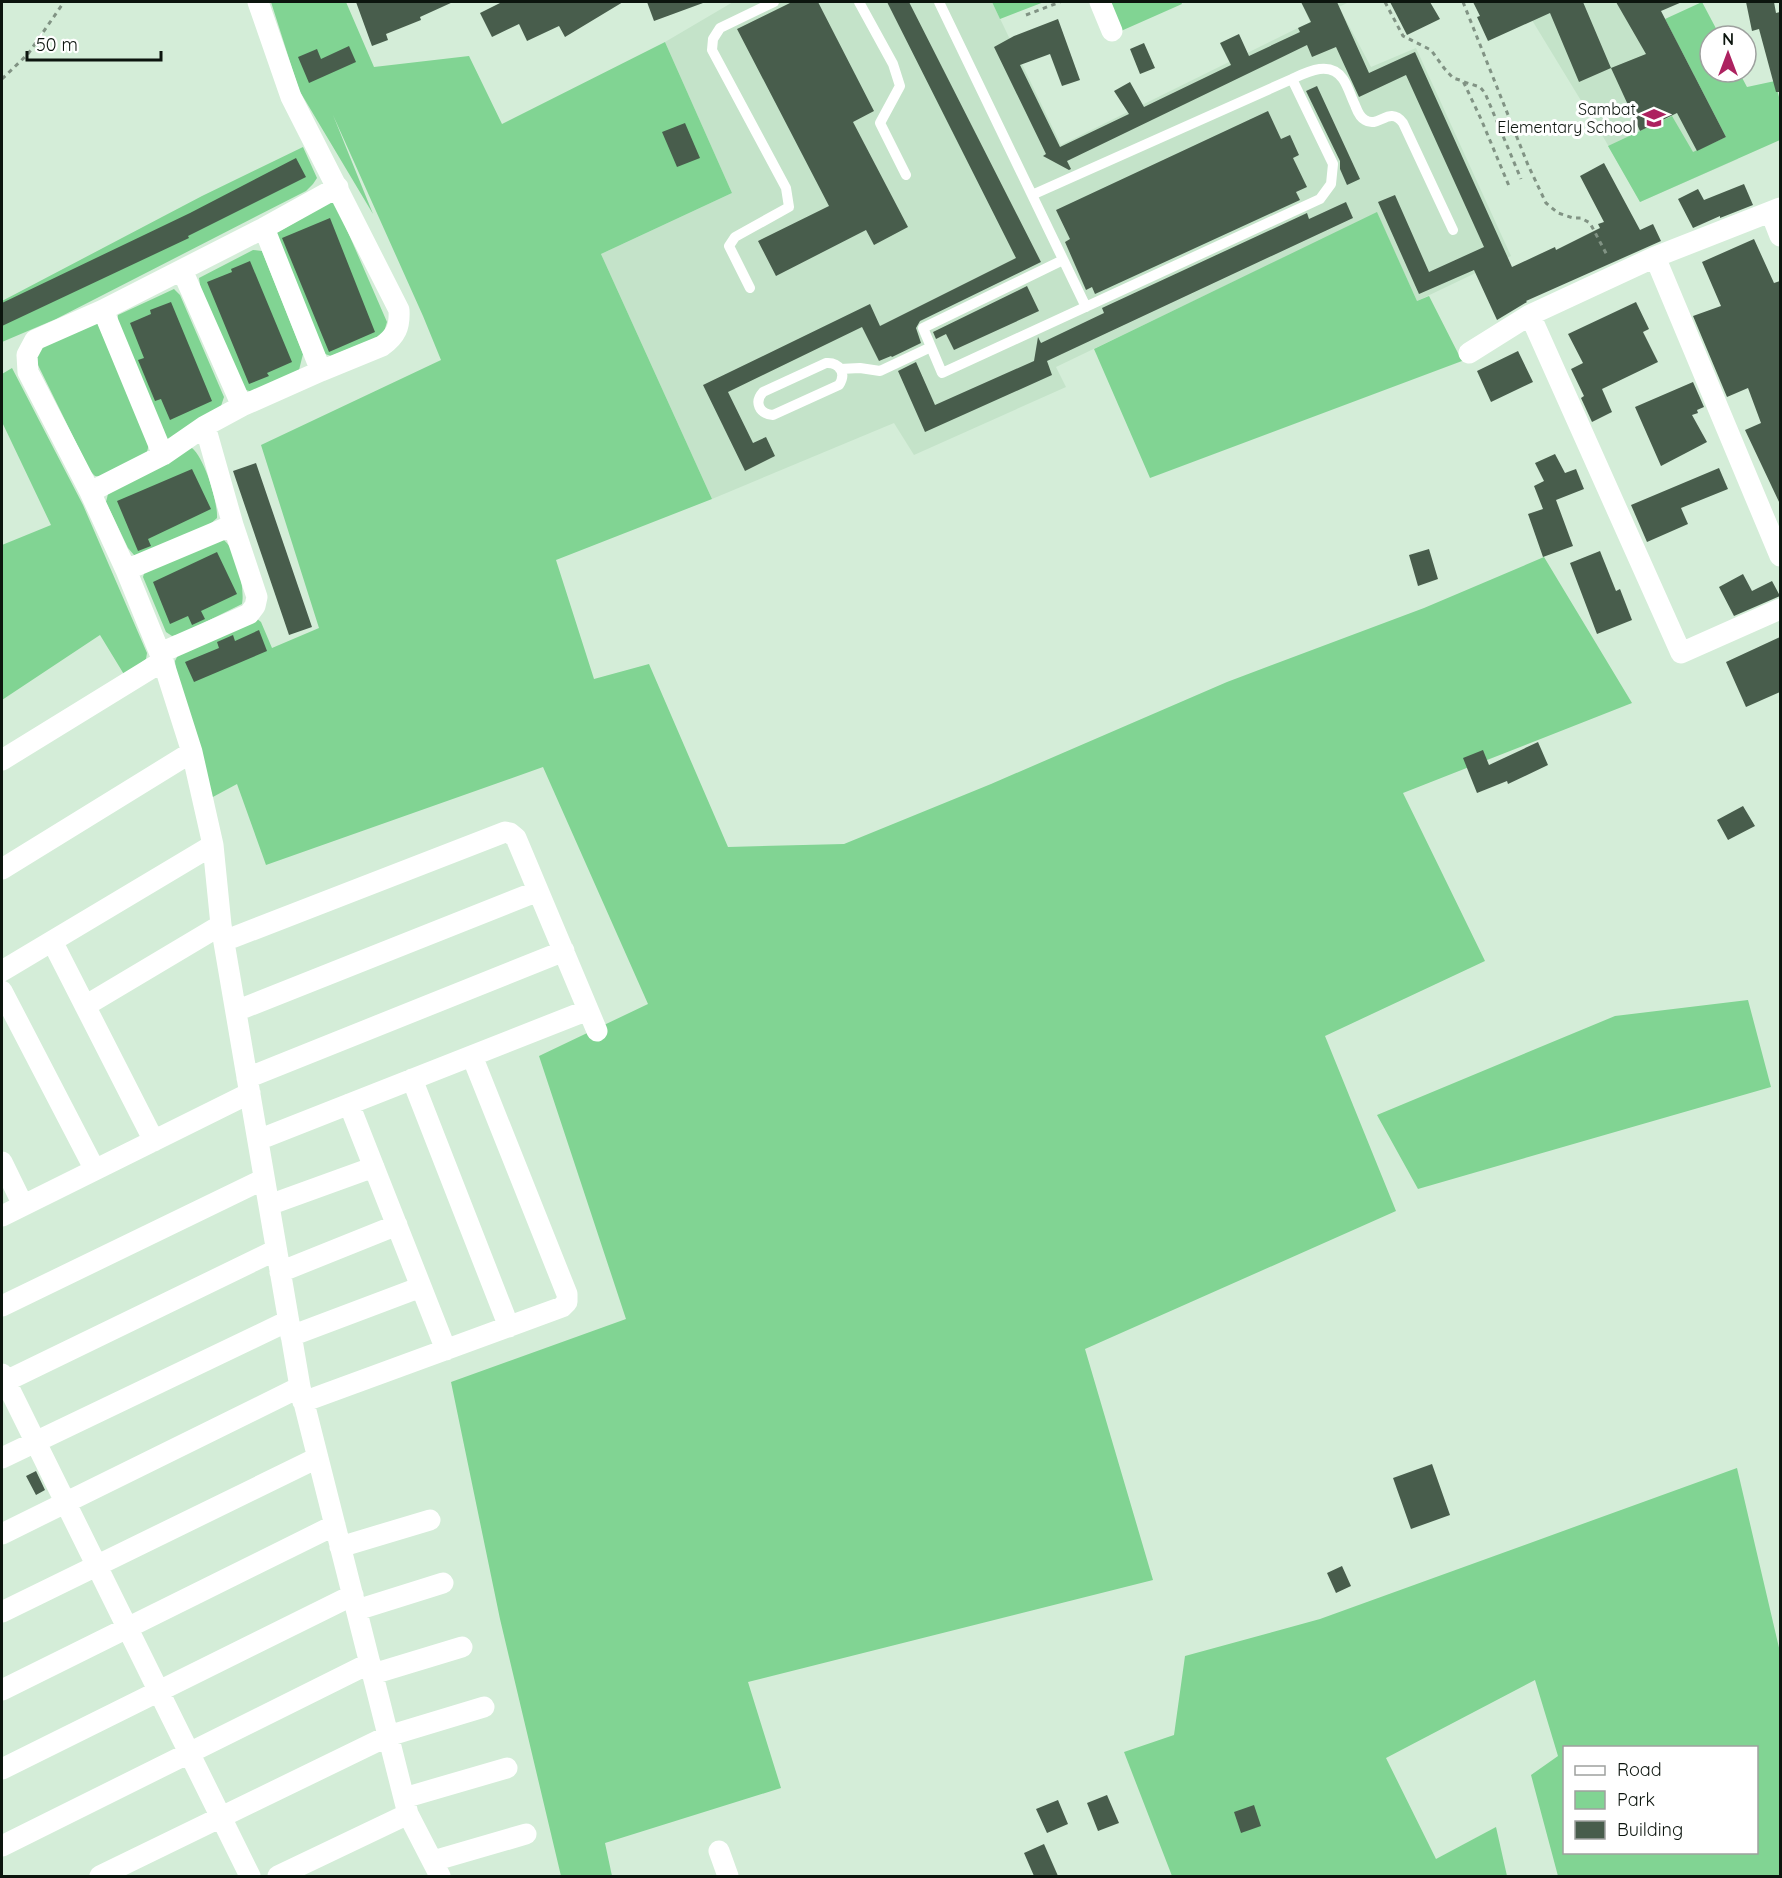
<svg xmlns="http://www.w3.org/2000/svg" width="1782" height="1878" font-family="Quicksand,sans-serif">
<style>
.built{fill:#c4e3c9}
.green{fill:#81d493;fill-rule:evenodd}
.building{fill:#485d4c}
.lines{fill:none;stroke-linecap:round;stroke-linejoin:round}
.path{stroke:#819384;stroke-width:3;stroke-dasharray:4.5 4.5;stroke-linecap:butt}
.lane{stroke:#fff;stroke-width:10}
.street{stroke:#fff;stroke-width:21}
.labels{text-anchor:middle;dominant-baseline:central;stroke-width:6;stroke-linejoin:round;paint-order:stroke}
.poi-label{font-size:16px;fill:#0c150e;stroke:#fff;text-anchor:end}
</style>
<rect width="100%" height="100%" fill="#d4edd8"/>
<!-- built -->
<path class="built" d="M733,2H992L1061,145L1310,22L1302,2H1349L1339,7L1371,67L1416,48L1511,256L1417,301L1377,213L1056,367L1066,387L914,455L894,423L712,499L601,254L732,193L665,42Z
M1521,2H1655L1738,159L1640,202L1605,140Z"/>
<!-- green -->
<path class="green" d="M271,2H346L374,67L469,56L502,124L665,42L732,193L601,254L712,499L556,560L594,679L649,664L728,847L844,844L991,784L1227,682L1424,608L1544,557L1632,703L1403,793L1485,961L1325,1036L1396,1211L1085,1349L1153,1580L748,1682L781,1788L605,1843L612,1876H561L500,1619L451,1382L626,1319L539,1056L648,1004L543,767L266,865L237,784L211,798L176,672L175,661L179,653L256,618L261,622L272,648L319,628L261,445L441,360L423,316L333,115L373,214L299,90Z
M992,2H1044L1000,19Z
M1108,2H1181L1182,4L1121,31Z
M1702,2L1720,36H1710V72H1739L1747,87L1775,81L1780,101V140L1640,202L1608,146L1672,116L1693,152L1726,137L1665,19Z
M303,147L317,178L313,184L306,191L56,319L2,342V301L202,196Z
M334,200L387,322L383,335L331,356L322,353L273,235Z
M1377,212L1417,301L1429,296L1462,361L1150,478L1094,349Z
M253,250L262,251L303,354L299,370L253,392L242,389L201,291L199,278Z
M174,289L180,295L224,397L221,406L172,440H164L117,324L118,315Z
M92,324H98L149,444L147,452L104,477L95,476L90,471L36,361L37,355L41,348Z
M12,368L83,505L147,653L146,659L125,676L100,635L2,700V545L51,525L2,422V374Z
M192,448C205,459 218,502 217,518L208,526L142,555H134L128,548L106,502L108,494L184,450Z
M222,539C237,547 245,589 242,604L181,634L172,636L166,632L143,577L145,570Z
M1748,1000L1771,1087L1418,1189L1377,1115L1615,1016Z
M1737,1468L1780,1652V1876H1558L1531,1775L1558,1756L1535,1680L1386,1758L1436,1859L1496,1827L1507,1876H1172L1124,1752L1174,1735L1185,1656L1320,1619ZM1564,1748H1756V1852H1564Z"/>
<!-- building -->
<path class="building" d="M356,2H453L420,17L421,20L386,34L388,40L372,46Z
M502,2H623L565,37L559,26L527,41L519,24L492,37L480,13Z
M647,2H703V3L654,21Z
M792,2H818L874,111L853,122L908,227L874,245L866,230L776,276L758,241L829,206L737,29Z
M887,2H909L1041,262L920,321L916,328L921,343L892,357L891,356L879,361L862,327L728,392L753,443L766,437L775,456L745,471L703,385L870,304L880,326L1016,258Z
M1301,2H1337L1369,73L1415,52L1512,267L1555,247L1556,250L1600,228L1598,224L1604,222L1580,176L1604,163L1640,230L1653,224L1661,241L1526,301L1527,302L1497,320L1474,270L1419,294L1378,202L1395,195L1429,272L1484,247L1406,75L1359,97L1336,47L1312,57L1307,45L1067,161L1071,169L1069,170L1043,156L1046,154L994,47L1014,36L1058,19L1080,80L1062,86L1050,54L1020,65L1060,147L1129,114L1114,91L1130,82L1144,107L1231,65L1220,43L1239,34L1249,56L1300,32L1298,28L1311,22Z
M1390,2H1430L1440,19L1407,35Z
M1473,2H1583L1611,68L1579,82L1550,13L1488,41L1477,17L1480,16Z
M1616,2H1682L1661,11L1726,137L1697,151L1677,113L1640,131L1611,68L1646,54Z
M1746,2H1774L1776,13L1780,12V92H1776L1759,29L1752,31Z
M1144,43L1155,68L1140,74L1130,49Z
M349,46L356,62L309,83L298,57L317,49L321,59Z
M1317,86L1360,179L1347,185L1340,169V161L1306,91Z
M1268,111L1281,139L1290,135L1299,155L1293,158L1307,187L1296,192L1300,200L1095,294L1092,287L1086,290L1065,242L1070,239L1056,210Z
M685,123L700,158L677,167L662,132Z
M296,158L306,177L188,236L189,238L2,326V303L190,213Z
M1744,184L1753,205L1720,218V216L1693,228L1678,199L1698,189L1704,200Z
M1346,202L1353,218L1047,361L1052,375L925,432L898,371L916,362L935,405L1034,361L1038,337L1041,343L1104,313L1102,308L1307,213L1309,219Z
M330,218L375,332L329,352L282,238Z
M1754,239L1774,283L1780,281V504L1745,430L1761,423L1748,388L1727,397L1693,316L1721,306L1702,262Z
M250,261L292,362L267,373L269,376L249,384L207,282L232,272L231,269Z
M1027,286L1039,311L954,350L946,334L936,339L933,332Z
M171,302L212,401L170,420L161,399L155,401L138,360L144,358L130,323L151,314L150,310Z
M1636,302L1649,329L1643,332L1658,362L1602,389L1612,412L1592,422L1581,398L1584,396L1571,369L1583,363L1568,334Z
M1518,351L1533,382L1491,402L1477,371Z
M1693,382L1704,407L1697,410L1698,413L1692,415L1707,442L1661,466L1635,407Z
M1555,454L1565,473L1576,469L1584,489L1556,500L1573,546L1543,557L1528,514L1543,509L1534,486L1544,481L1535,463Z
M256,463L312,627L289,635L233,471Z
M1719,468L1728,489L1681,508L1688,524L1647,542L1631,505Z
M192,469L211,509L148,539L151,546L138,551L117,501Z
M1429,549L1438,579L1418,586L1409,555Z
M1600,551L1616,591L1620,589L1632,620L1597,634L1570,563Z
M217,552L237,594L201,611L205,619L192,625L188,616L170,624L153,582Z
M1743,574L1752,591L1772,581L1780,596L1734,616L1719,587Z
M259,630L267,651L194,682L185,662L219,648L217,642L233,635L235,641Z
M1780,637V692L1746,707L1726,662Z
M1538,742L1548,765L1508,784L1507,781L1477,793L1463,758L1483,750L1489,765Z
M1743,806L1755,826L1728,840L1717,820Z
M1432,1464L1450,1515L1411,1529L1393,1478Z
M36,1471L45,1490L36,1495L26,1476Z
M1342,1566L1351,1586L1336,1593L1327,1573Z
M1107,1795L1119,1823L1098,1831L1087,1803Z
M1058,1800L1068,1824L1047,1833L1036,1809Z
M1254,1805L1261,1826L1241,1833L1234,1812Z
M1044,1844L1058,1876H1034L1024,1853Z"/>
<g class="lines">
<!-- path -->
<path class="path" d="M1385,2L1403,36L1431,50L1444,68L1453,78L1463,81L1481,119L1509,186
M1463,2L1528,165L1546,203L1558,213L1573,218H1581L1590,223L1608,257
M1026,15L1060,2
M2,79L28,54L64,2
M1464,82L1480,87L1485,93L1521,179"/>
<!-- lane -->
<path class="lane" d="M859,2L893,64L900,86L880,123L906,175
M939,2L1086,307
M1292,79C1307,72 1330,60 1343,79C1348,86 1351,97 1355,105C1357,110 1359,117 1365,120C1379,129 1389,105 1403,123L1453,230
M1032,195L1292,79L1333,164L1331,184L1320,199L942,373L923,328L1063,260
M750,288L729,246L735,237L789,207L786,188L712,50L713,39L720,28L774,2
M826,363C839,362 847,373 839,385L773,415C759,414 754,402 763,392Z
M840,369L860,368L880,371L931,347"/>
<!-- street -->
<path class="street" d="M258,2L291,97L399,310C400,327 396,336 382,346L321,371L242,406L205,426L163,455L90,492L28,372L27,355L35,340L103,310L264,228L338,187
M1100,2L1112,31
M1771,213L1780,236
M264,228L321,371
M1655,257L1780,556
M182,270L242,406
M103,310L163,455
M1530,315L1681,653L1780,609
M1469,353L1530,315L1655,257L1780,208
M90,492L126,570L163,661
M126,570L233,525
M160,653L249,614L255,606L257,597L233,525L205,426
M2,760L163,661L192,752L213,845L221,925L300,1387L408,1814L440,1876
M2,869L192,752
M52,941L154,1141
M224,941L505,832L510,833L516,838L597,1031
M2,971L213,845
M2,991L95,1170
M85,1006L221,925
M236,1011L538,891
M247,1078L564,951
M412,1079L509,1327
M349,1104L446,1350
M258,1140L588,1010
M2,1162L23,1205
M269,1205L374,1167
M2,1216L250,1093
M280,1272L397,1225
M2,1306L264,1179
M291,1336L421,1287
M2,1374L250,1876
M2,1383L276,1250
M303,1402L562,1307L567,1302V1294L472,1056
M2,1458L288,1321
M2,1534L300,1387
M340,1547L430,1520
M357,1610L443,1583
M2,1612L317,1458
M373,1674L462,1647
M2,1690L335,1525
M2,1769L353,1595
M404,1798L507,1768
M2,1846L370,1663
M719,1851L728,1876
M433,1861L526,1834
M100,1876L388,1736L484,1707
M278,1876L408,1814"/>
</g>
<!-- icons -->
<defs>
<g id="school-bare" transform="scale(1.8)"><path d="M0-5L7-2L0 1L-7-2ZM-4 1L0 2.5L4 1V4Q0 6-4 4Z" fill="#ad2260" stroke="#fff" stroke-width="2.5" paint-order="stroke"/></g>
</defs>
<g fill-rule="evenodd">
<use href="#school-bare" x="1654" y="118"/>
</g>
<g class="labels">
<!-- poi labels -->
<g class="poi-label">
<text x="1636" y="109">Sambat<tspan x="1636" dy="18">Elementary School</tspan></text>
</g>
</g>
<!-- border -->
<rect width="1782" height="1878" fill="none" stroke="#0c150e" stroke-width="6"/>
<!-- legend -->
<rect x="1563" y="1746" width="195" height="108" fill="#ffffff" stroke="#9ea19f" stroke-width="1.5"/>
<rect x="1575" y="1766" width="30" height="9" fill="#ffffff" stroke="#9ea19f" stroke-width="1.5"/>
<text x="1617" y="1776" font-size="18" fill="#0c150e">Road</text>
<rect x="1575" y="1791" width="30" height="18" fill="#81d493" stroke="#9ea19f" stroke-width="1.5"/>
<text x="1617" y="1806" font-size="18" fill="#0c150e">Park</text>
<rect x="1575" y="1821" width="30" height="18" fill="#485d4c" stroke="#9ea19f" stroke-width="1.5"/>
<text x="1617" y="1836" font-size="18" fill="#0c150e">Building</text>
<!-- north arrow -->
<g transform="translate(1728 54)"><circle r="28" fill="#ffffff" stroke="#9ea19f" stroke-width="1.5"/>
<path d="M0-4.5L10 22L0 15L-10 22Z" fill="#ad2260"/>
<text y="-9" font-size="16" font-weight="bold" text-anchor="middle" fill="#0c150e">N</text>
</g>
<!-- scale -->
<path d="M27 51v9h134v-9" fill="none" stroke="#0c150e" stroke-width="3"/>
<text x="36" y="51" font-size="18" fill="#0c150e" stroke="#ffffff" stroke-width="4.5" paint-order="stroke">50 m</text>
</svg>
